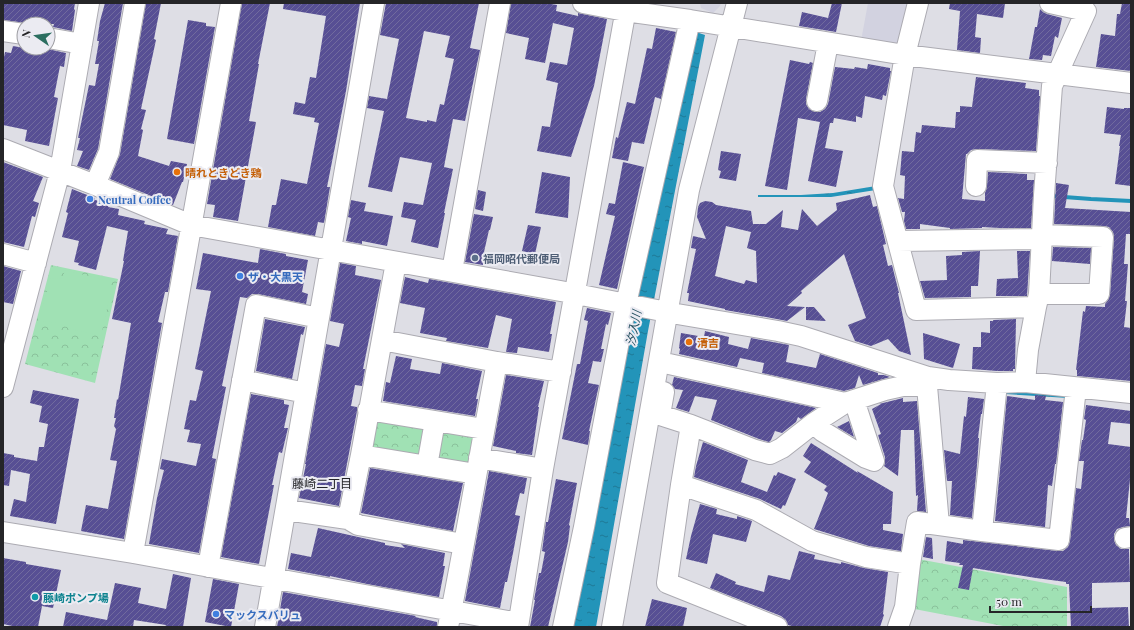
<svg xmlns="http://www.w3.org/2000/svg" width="1134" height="630" font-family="'Playfair Display','Noto Sans JP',serif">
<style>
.built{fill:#d2d2e0}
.park{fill:url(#park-crowns)}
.pitch{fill:#a0e1b4}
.water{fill:url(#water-ripples)}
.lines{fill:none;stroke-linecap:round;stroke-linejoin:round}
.stream{stroke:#2394b9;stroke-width:4}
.building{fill:url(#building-hatch);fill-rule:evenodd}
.minor-casing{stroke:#acabb2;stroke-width:22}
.minor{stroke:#fff;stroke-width:20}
.food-dot{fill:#e8710a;stroke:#ebebf2;stroke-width:1.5}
.shop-dot{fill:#3f7fe0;stroke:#ebebf2;stroke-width:1.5}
.service-dot{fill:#5c6f8a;stroke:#ebebf2;stroke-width:1.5}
.culture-dot{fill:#0f9aa8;stroke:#ebebf2;stroke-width:1.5}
.labels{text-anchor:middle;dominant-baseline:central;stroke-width:4;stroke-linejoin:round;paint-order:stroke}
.food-label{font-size:11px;font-weight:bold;fill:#c56008;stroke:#ebebf2;text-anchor:start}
.shop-label{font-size:11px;font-weight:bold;fill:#366cbe;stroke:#ebebf2;text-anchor:start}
.service-label{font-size:11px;font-weight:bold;fill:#4e5e75;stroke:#ebebf2;text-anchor:start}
.culture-label{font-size:11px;font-weight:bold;fill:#0d838f;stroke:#ebebf2;text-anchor:start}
.water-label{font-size:12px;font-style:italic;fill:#1f4b5c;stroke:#ebebf2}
.neighbourhood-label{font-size:12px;fill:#252528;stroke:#ebebf2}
</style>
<defs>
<pattern id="park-crowns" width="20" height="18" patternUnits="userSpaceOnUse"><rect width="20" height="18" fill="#a0e1b4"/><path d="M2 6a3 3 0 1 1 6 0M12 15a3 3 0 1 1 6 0" fill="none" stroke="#8ac19b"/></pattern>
<pattern id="water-ripples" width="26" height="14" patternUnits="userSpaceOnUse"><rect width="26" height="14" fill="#2394b9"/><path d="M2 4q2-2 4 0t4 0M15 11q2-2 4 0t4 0" fill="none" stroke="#1e7996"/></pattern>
<pattern id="building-hatch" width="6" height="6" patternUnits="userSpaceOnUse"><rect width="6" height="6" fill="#574f94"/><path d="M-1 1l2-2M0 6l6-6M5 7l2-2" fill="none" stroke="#716b9e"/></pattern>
</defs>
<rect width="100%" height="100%" fill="#dedee5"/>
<!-- built -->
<path class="built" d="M700,3H721L720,6L713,13L701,8Z
M868,3H913L896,47L861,41Z"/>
<!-- park -->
<path class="park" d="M51,265L118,279L95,383L25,364Z
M373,419L476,432L473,465L368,447Z
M918,559L1067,587V627L1003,626L909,608Z"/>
<!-- pitch -->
<path class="pitch" d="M65,270L107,281L112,286L101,336L71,329L58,323L43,321H38L51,278L62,279Z"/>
<!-- water -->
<path class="water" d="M695,33H699L705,35L648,331L596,627H572L638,286Z
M876,186V190L831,197H758V195H801L833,193Z
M1005,388L1069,393L1068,398L1005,394Z"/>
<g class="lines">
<!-- stream -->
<path class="stream" d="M1051,196L1091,199L1131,201"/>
</g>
<!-- building -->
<path class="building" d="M3,3H75L74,9L75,10L72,31L53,27L54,24H29L26,23L3,20Z
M105,3H123L98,149L89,170L77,166L83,151L77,150L80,138H78L89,85L95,86L99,64H95L99,41H97L100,21Z
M146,3H161L154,39L156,40L141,109L146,110L141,129L143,130L138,156L169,166L171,161L187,164L183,182H182L173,205L110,179L120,154Z
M242,3H270L258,64H259L249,121L256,122L238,221L213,217L215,205L207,204Z
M284,3H360L346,91L327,187H330L324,223L318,222L315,236L268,227L272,205H276L281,179L307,184L319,123L314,122L315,118L293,114L295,102L305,104L310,77L316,78L326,16L283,9Z
M386,3H479L470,48L480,50L465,121L453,119L444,167L453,169L444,213H445L438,248L411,242L416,220L401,217L404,202L423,205L432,163L400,157L392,192L368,187L384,111L367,108L369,96L387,99L399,39L380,35ZM424,31L450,36L445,57L454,59L444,105L440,104L436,122L427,120V122L406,118Z
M511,3H545L557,5L556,11L578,16V13L607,19L594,86L571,157L537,151L542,126L550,127L558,83L546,80L550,62L567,65L574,28L553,23L545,63L525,59L529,38L506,33Z
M832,3H842L836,32L799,26L802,12L828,18Z
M950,3H1005L1003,18L977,14L975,37L981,38L980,53L957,50L960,11L949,9Z
M1122,3H1131V71L1096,67L1101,34L1115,36L1117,14H1120Z
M1040,9L1043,12L1047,14L1062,18L1058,38L1055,36L1051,56L1043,55L1042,60L1029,59L1035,27H1037Z
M188,20L206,23V26L215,27L194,144L167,139Z
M656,28L676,32L661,99L655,97L644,144L632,142L628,161L612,158L616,137L618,138L627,102L635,104L647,48L652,49Z
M13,46L35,50L36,48H43L66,53L64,67L60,66L54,97L58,98L49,146L25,141L27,130L3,125V62L5,52L11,53Z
M790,60L809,64L810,62L813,63L806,99V104L809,109L815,112H820L825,109L828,104L835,67L854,69L855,67L867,69L868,64L890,68V71H891L886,96L883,95L882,100L865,96L862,118L856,116V122L834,118L833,123H830L825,148L843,151L836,187L808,181L820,122L798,118L787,190L765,186Z
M976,77L1026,83L1025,88L1039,90V96H1040L1036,151L977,149L971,150L967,154H966L962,199L985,201V193L987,186L988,172L1027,174V180H1034L1031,228H1000L982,227V228L950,229V228L920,224V229H906L904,221L905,212H902L898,198L904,199L905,176L900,175L902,151L914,152L916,132L921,133L922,125L955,128L956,112H960V106L972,107Z
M1107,107L1124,109V108H1131V186L1115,184L1120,146H1119L1121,135L1104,133Z
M721,151L741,154L736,181L719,178L721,171L718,170Z
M3,162L43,177L33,201L39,203L35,217L32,216L24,247L3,242Z
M623,162L644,167L617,289L599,285L615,216L606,214L609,203L615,204Z
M542,172L570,177L568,218L535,213Z
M1056,183L1069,185L1065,208L1131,212L1130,234H1126L1124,264H1128L1125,301H1127L1124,327L1131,328V381L1077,376V370H1076L1083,311L1085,312L1086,306L1105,307V304L1108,300L1110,295L1114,237L1113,232L1109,227L1104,226L1054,224Z
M72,189L95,198V200L109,203L108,207L119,209L118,215L145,221L144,224L168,229L166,234L178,236L168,292H165L158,322L162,323L124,539L81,531L86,505L108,509L117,461L110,460L116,429L114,426L116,418H114L117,399L118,400L131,323L112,319L124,261H123L128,231L107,226L96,270L78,265L79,263L74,262L79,241L62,237L68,213L66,212Z
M478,190L486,192L483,211L475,209Z
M870,195L873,207L877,206L886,244L883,245L888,266L892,265L899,293H898L911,355L899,351L888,339L871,346L855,341L848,325L866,318L844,254L801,291L802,293L787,306L805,307L787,321L766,317L725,310V309L688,301L689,293H687L696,249L691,248L693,236L706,239L697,217L698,207L700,203L705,201L712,202L716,205L751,211L753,224H766L783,210L781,227L798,230L802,209L817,226L837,210L836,203ZM726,226L751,232L747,248L756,251L757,283L746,280L744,284L715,276Z
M351,200L366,203L364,211L393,216L387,246L362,241V244L346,241L351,218L348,217Z
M474,214L493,217L490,230H489L484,252H485L483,265L465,262Z
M528,225L541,227L535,254L522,251Z
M1053,247L1091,248L1090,264L1052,261Z
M260,249L286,254V256L308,260L302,292L308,294L306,304L258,294H252L247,298L240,297L222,386L226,387L212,458L216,459L199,553L149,544L157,498L164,470L160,469L162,459L196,466L201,444L187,442L190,430L184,429L190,400L196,401L203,371L195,369L211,291L196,289L203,253L258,263Z
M980,251L978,286H971V297L925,298L920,281L947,280L946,256L962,255V252Z
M1017,251H1030L1027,296H996L997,279L1018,278Z
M340,263L356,266L355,275L381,280L363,369H365L362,386L355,385L351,406L357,407V411L339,506L299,498L306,464H305L326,344L339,347L344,324L330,321Z
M3,266L21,271L13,304L3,302Z
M405,277L428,283L429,279L556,302L550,334H552L549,352L518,347L517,353L506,352L512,319L496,315L488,348L446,341L447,338L420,333L425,308L400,303Z
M806,307H814L826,321L806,320Z
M587,308L611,313L608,325L606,324L601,349H604L601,362L593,361L588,383L599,385L589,431H590L588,445L562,439L577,364H580L588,321L584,320Z
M265,319L305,327L303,335L301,334L292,379L256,371Z
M1016,319L1015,369H1013V371H997L972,369L973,347H981V332L990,333V321H993V320Z
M705,331L729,337L728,344L748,349L751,338L789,345L786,362L816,368L820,354L878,373V375H884L890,377L863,385L859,375L855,388L844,391L762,373L764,363L740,358L737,367L679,354L680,349L679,348L681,333L704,337Z
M923,333L960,344L953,368L924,359Z
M396,356L412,359L410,369L440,374L442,363L482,371L476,399H478L475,416L383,401L386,382L390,383Z
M506,375L544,381L538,407H539L532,455L516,453V451L493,446Z
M674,377L816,408L801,419L798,417L796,422L782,433L775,431L771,440L769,442L759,439L711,420L717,400L695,396L689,412L676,408L683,390L675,389L672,385Z
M33,390L79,399L56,524L10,516L14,499L26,502L30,474L11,470L9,486L3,485V453L14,455V457L37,461L39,447H44L48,424L39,422L42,406L30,403Z
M251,394L284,400V404L289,405L284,428H288L282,453L279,452L272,485H274L259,564L221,557Z
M1035,395L1046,396L1045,400L1063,402L1056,464H1055L1052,486L1048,485L1045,527L995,521L1007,396L1035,400Z
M968,397L984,399L982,414H981L978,438H979L977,465L972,518L950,515L952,481H947L944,450L960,454L964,416L966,417Z
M903,398V402L917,401L926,512L917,511L918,495L916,496L914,430H901L898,476L884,466L885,463V457L878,435L881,434L872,409L881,404H879Z
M1086,405L1131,411V424L1111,422L1108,444L1131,447V470L1126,518H1129L1130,526L1123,527L1117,529L1114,534V540L1116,545L1121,549H1129L1130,582L1092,583V608L1128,607L1129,627H1071L1069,584H1066V582L1036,578L973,568L969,590L958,588L963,565H959L960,563L945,561L947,541L963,544V540L1058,551H1063L1068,547L1070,541L1076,488L1081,489L1084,461H1079L1082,440H1083L1086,420L1084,419Z
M849,421L854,437L837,427Z
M703,442L748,460L741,482L767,492L774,475L776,476L778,472L796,479L785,506L783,505L781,509L760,499L694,477L696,466Z
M811,443L858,473L857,471L893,492L891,524H883V530L903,534L901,551L869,546L814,529L828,493L824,490L827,486L804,472L811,462L803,456Z
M370,468L463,483L453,531L361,513Z
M489,471L527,478L524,494L520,493L515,515L520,516L513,553L507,582H505L500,608L465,601Z
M556,479L577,483L569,525L570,526L568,542L548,627H530L535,600H534L539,573H541L545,552L542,551L546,522H548Z
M700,504L717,509L716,514L737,519V516L752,521L746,542L713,534L707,564L686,559L691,536Z
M318,528L385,543V545L405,548L401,544L445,553L443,566H445L439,597L367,584L330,576V577L288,569L291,553L311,557Z
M926,537L932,538L933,559L923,557Z
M799,551L815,555L814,559L841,564V562L864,568L888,572L883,614L884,615L880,627H795L788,625L786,620L781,616L710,588L716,573L736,582L735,584L764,592L768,575L790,580Z
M3,558L26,562V564L61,570L53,608L42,606L38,627H17L3,624Z
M173,574L191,578L183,627H165L166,625L134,620L133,627H63L66,612L107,620L115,583L141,588L138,603L166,609Z
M213,579L239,584L231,627L205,622Z
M283,592L416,616L415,617L437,622V627H277Z
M652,599L687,608L683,627H645Z"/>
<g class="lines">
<!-- minor casing -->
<g class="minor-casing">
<path id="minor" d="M583,3L625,11L690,20L905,55L1057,74L1131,83
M918,3L905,55L883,186L916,310L1036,307L1028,350L1025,382
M3,31L24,34
M48,38L82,44
M817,101L828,43
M3,149L95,185L191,225L566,292L677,314L778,331L801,336L928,377L949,380L997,383L1025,382L1131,393
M95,185L109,152L135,3
M976,186L977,160L1047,163
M898,241L1036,239L1042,235L1103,237L1099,294H1039
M3,254L36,263
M452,271L500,3
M1036,307L1039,294L1044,195L1052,86L1086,11L1050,3
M382,340L497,362L561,372
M669,364L845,403
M928,377L927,386L939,525L982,531L1059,540L1076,388
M242,380L306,393
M3,387L60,171L89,3
M664,392L660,415L691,425
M368,410L484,429
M814,423L822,431L866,458L874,461L854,400
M361,455L476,474
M479,458L543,469
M427,466L435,421
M681,485L756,510L812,541L866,557L910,564
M286,510L348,519L358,525L463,544
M348,519L361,455L396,262
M982,531L997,383
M3,532L133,553L508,621H519
M1125,538L1131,537
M133,553L231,3
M208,567L256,305L319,318
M265,627L374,3
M448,627C466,539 480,450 497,362
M518,627L543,469L627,3
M563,627L584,527L626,304L690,20
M612,627L689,190L737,3
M777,627L667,583L681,485L691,425L755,450L770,454L782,448L814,423L845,403L885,390L903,386H927
M898,627L905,607L910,564L917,522L939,525"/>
</g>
<!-- minor -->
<use href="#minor" class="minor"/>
</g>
<!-- markers -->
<g class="food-dot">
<circle cx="177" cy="172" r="4"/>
<circle cx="689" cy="342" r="4"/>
</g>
<g class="shop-dot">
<circle cx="90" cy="199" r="4"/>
<circle cx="240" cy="276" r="4"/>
<circle cx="216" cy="614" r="4"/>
</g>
<circle class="service-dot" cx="475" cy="258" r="4"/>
<circle class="culture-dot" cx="35" cy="597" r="4"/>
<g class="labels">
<!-- food labels -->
<g class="food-label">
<text x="185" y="172">晴れときどき鶏</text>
<text x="697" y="342">清吉</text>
</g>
<!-- shop labels -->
<g class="shop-label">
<text x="98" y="199">Neutral Coffee</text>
<text x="248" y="276">ザ・大黒天</text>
<text x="224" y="614">マックスバリュ</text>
</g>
<!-- service labels -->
<g class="service-label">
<text x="483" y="258">福岡昭代郵便局</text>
</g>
<!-- culture labels -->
<g class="culture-label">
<text x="43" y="597">藤崎ポンプ場</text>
</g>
<!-- water labels -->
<g class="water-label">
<text transform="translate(633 328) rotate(-79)">汐入川</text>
</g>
<!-- neighbourhood labels -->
<g class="neighbourhood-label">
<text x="322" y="483">藤崎二丁目</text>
</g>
</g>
<!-- border -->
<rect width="1134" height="630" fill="none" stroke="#252528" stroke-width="8"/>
<!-- north arrow -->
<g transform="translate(36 36) rotate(283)"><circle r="19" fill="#ebebf2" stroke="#9c9ca1"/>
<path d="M0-3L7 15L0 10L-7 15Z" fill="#2b6e60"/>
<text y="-6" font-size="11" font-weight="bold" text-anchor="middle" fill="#252528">N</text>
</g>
<!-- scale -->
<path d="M990 606v6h101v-6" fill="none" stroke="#252528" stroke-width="2"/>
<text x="996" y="606" font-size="12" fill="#252528" stroke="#ebebf2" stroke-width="3" paint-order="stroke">50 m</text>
</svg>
